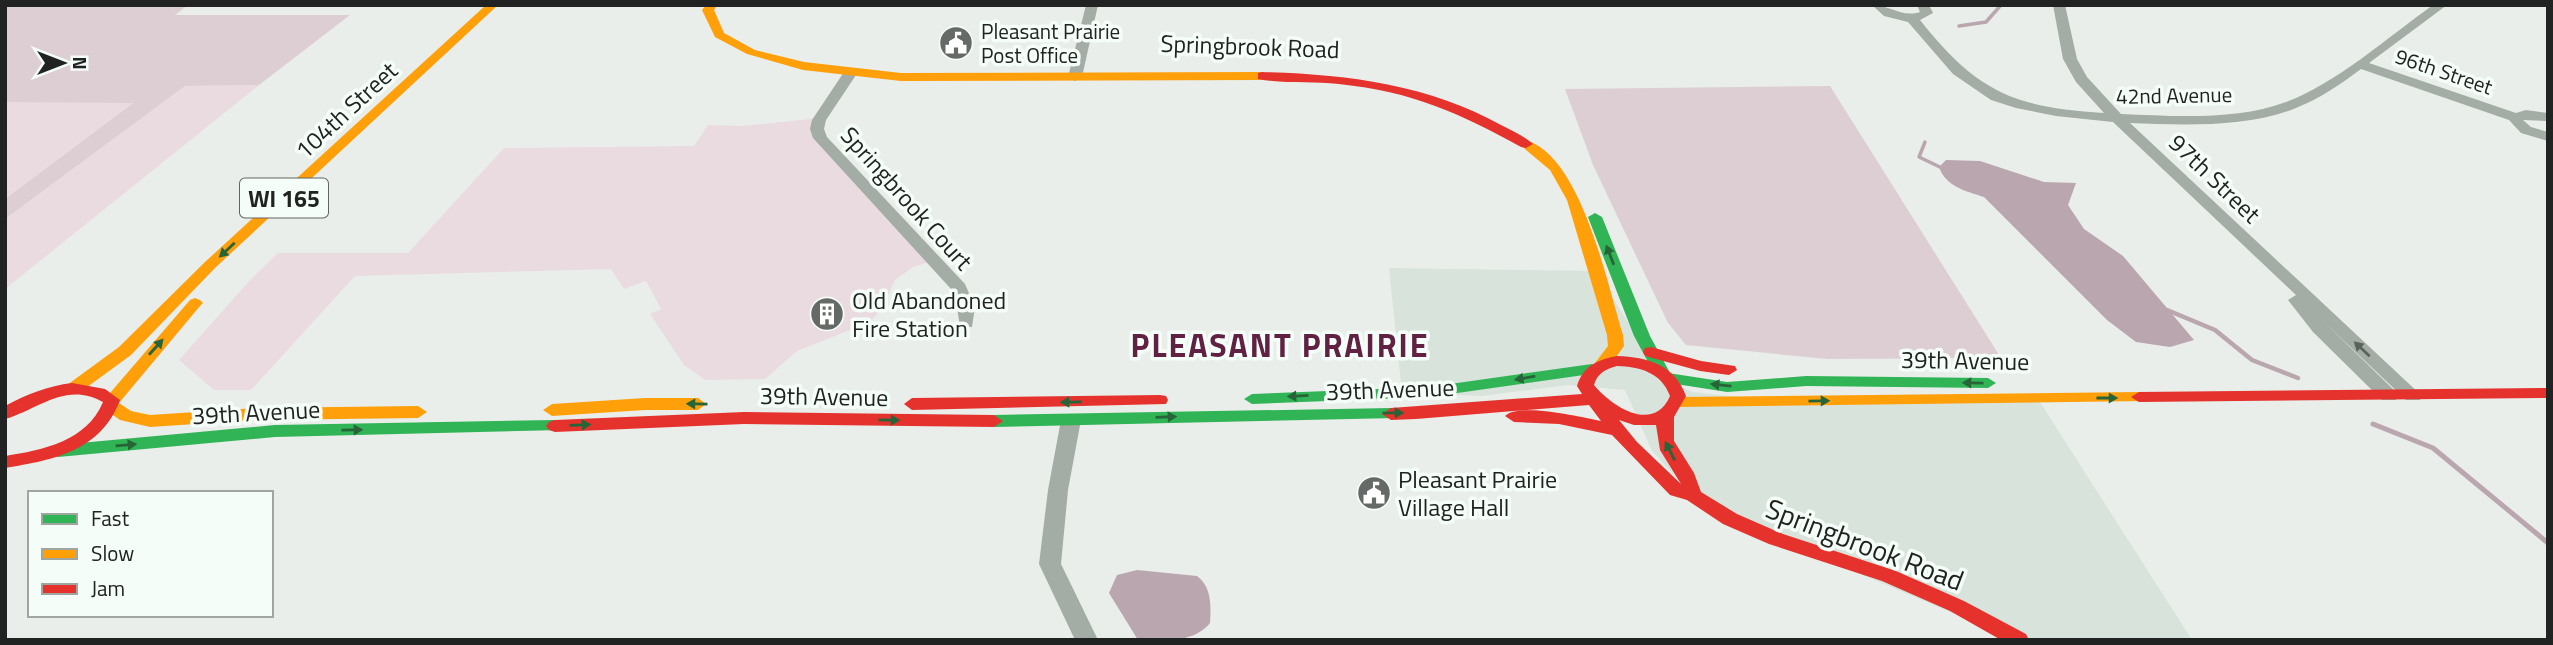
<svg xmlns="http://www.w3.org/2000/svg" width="2553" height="645" font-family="'Titillium Web',sans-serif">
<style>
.built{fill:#d8e3db}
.green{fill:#eadbe0}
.forest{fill:#ddced3}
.water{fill:#baa6ae}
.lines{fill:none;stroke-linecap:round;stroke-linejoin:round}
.stream-far2{stroke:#baa6ae;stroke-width:3.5}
.stream-far1{stroke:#baa6ae;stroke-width:4.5}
.stream{stroke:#baa6ae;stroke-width:5}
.street{fill:#a3aca5;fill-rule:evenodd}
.fast{fill:#30b455;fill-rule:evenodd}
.slow{fill:#ff9f0a;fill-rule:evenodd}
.jam{fill:#e5322d;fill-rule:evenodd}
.oneway{fill:#276438}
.oneway2{fill:#5b615c}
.labels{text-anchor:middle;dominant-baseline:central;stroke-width:7;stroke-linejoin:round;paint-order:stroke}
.far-poi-label{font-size:21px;fill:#202321;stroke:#f4fdf7;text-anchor:start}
.far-street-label{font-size:21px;fill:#202321;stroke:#f4fdf7}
.shield{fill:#f4fdf7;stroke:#606461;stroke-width:2}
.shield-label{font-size:23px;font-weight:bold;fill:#202321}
.street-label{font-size:24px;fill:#202321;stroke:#f4fdf7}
.poi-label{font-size:24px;fill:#202321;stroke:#f4fdf7;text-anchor:start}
.near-street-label{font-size:28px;fill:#202321;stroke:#f4fdf7}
.district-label{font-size:32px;font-weight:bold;letter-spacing:2px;fill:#602142;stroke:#f4fdf7}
</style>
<rect width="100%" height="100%" fill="#e9eeea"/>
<!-- built -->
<path class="built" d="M1389,268L1596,271L1664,380L1693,392L1780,402L2038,399L2192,640H2017L1739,523L1674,475L1652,451L1625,390L1568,385L1482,396L1402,393Z"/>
<!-- green -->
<path class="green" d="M259,85L5,289V219L185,86Z
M5,102H134L5,199Z
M820,118L817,129L933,261L913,267L895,280L881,310L870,322L797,351L765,379L705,380L684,365L650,314L661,309L646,281L624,289L611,269L355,276L251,390H214L179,360L250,280L278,253H408L504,148L694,146L708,125L742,126Z"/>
<!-- forest -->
<path class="forest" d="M5,5H188L175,15H350L259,85L185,86L5,219V199L133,103L5,102Z
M1830,86L2001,358L1827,359L1686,345L1668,323L1593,165L1565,89Z"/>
<!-- water -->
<path class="water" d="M1946,160L1980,161L2044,182L2076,183L2068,205L2084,229L2123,256L2194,340L2170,347L2136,342L2107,320L1984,197C1966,191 1946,187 1939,167Z
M1137,570L1197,576C1212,587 1211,606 1210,623C1193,644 1163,640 1138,640L1109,593L1117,575Z"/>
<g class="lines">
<!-- stream-far2 -->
<path class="stream-far2" d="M1959,26L1986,22L2001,5
M1925,142L1919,157L1942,168"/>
<!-- stream-far1 -->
<path class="stream-far1" d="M2167,310L2215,330L2252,360L2298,378"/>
<!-- stream -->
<path class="stream" d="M2373,424L2433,448L2548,543"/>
<!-- street -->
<path class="street" d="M1086,5H1098L1082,77L1075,81L1068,77Z
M1872,5C1890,5 1902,18 1920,12L1917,5H1929L1933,13L1920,20C1976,91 2014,108 2104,113L2076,82L2063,59L2053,5H2065L2077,59L2087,77L2121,114C2173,116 2236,121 2286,102C2337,83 2388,37 2433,5H2447L2369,63L2516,113L2526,110L2548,113V121L2523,120L2531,127L2548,132V141L2521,133L2509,120L2361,69C2341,84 2319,99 2296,108C2246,128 2183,125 2130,123L2422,396L2420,400H2406L2322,320L2396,392L2398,396L2396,400H2382L2313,332L2288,300L2296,295L2113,122L2056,116L2016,108L1991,100L1953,74L1908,22L1884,16Z
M851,68L858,72L826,120L824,129L827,137L965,284L975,307L972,327H960L957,307L951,289L813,138L810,129L812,120L846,69Z
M1071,414L1078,416L1081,420L1068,490L1061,564L1098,640H1075L1039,564L1048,490L1061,420L1064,416Z"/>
<!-- fast -->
<path class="fast" d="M1595,213L1602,217L1650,336L1669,371L1668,373L1727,382L1806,376L1988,378L1996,383L1988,388L1806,386L1727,392L1663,382L1662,376L1655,375L1653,371L1634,336L1588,217Z
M1592,364L1600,369L1598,373L1429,397L1252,404L1244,399L1252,394L1429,387Z
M1391,408L1397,410L1400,414L1397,418L994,427L985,421L994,415Z
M555,420L561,422L564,426L561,430L275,437L58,457L52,455L49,451L52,447L58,445L275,425Z"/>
<!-- slow -->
<path class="slow" d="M486,5H498L215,268L131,355L79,393H67L65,389L67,385L119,347L205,262Z
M706,5H717L714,10L724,33L755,50L804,62L901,73L1262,72L1268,76L1262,80L901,81L803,70L747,54L715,37L702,10Z
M1526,140C1582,157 1607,284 1623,335L1624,346L1609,367L1603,368L1595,363L1608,346L1607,335L1567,200L1550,170L1519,144Z
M195,298L200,300L203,303L200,306L119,403L131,411L150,415L256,408L418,406L427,412L418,418L256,420L150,427L120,420L106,410L104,400L190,300Z
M2139,392L2147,397L2145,401L1677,407L1669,402L1677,397Z
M645,398H698L706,404L698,410H645L552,416L543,410L552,404Z"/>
<!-- jam -->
<path class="jam" d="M1262,72C1344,74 1428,84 1501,125C1511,130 1524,136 1533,144L1526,148L1521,147C1457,112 1413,92 1339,84C1312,81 1284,84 1258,79V73Z
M1651,347L1701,361L1735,366L1737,370L1729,375L1700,371L1645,356L1643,352L1645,348Z
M1617,356C1648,357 1675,365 1686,396L1674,417V441L1694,473L1701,492L1737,514L1783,534L1896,571L1964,601L2026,634L2029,640H2001L1950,611L1882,581L1769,544L1723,524L1687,500L1670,495L1612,435L1559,424L1514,422L1505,416C1518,402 1582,417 1601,421L1589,405L1416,419L1391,420L1382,414L1391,408L1582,394L1577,386C1583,366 1597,360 1617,356ZM1617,366C1640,367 1661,372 1670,396C1654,433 1613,408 1594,385C1597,374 1605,369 1617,366ZM1619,420L1634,425H1656L1660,450L1681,484L1637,442Z
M72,383L105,389L120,400C101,451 54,460 5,468V456C43,450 87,441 103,402C66,381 39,409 5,419V406C27,394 48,386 72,383Z
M2548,388V398L2139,402L2131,397L2139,392Z
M1160,395L1166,396L1168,400L1166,404L912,410L904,404L912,398Z
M744,412L994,415L1003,421L994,427L744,424L555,432L549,430L546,426L549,422L555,420Z"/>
</g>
<!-- one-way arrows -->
<defs><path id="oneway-solid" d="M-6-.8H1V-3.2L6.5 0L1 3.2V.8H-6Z" transform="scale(1.75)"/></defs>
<g class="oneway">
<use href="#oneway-solid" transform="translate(227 250) rotate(137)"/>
<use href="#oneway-solid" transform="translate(1610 255) rotate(-111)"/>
<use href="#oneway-solid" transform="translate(156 347) rotate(-48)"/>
<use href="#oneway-solid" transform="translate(1525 378) rotate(170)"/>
<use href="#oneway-solid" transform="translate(1973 383) rotate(-179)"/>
<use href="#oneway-solid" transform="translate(1721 385) rotate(-174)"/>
<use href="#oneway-solid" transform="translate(1298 396) rotate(177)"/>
<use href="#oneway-solid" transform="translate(2107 398)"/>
<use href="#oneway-solid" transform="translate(1819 401) rotate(-1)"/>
<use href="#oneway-solid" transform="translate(1071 402) rotate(179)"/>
<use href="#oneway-solid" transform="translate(697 404) rotate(-179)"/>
<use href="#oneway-solid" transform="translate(1393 413) rotate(-1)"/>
<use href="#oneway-solid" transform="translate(1166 417) rotate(-2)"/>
<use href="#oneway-solid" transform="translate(889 420) rotate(1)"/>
<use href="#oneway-solid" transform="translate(580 425) rotate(-2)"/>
<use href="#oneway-solid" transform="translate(352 430) rotate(-1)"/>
<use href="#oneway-solid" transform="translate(126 445) rotate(-5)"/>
<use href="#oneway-solid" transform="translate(1670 451) rotate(-117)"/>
</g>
<use class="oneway2" href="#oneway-solid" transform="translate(2362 349) rotate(-137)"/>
<!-- icons -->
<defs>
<g id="civic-disc" transform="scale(1.75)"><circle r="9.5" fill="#666a67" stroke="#f4fdf7"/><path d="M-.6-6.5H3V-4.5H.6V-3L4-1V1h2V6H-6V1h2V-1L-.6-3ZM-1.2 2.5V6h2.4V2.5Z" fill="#fff"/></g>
<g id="building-disc" transform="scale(1.75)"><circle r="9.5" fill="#666a67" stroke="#f4fdf7"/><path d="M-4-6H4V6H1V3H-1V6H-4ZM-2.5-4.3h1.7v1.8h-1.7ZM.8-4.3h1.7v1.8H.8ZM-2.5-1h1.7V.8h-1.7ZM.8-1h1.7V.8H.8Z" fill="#fff"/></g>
</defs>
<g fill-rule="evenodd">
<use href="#civic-disc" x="956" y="43"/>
<use href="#building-disc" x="827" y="314"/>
<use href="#civic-disc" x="1374" y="493"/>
</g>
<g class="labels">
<!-- far-poi labels -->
<g class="far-poi-label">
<text x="981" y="31">Pleasant Prairie<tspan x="981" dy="24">Post Office</tspan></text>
</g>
<!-- far-street labels -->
<g class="far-street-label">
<text transform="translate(2444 71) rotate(19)">96th Street</text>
<text transform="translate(2174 95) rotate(-1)">42nd Avenue</text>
</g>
<!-- shield labels -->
<rect class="shield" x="240" y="178.5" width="88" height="39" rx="5"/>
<g class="shield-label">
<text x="284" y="198">WI 165</text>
</g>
<!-- street labels -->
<g class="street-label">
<text transform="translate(1250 46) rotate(2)">Springbrook Road</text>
<text transform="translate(346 110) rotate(-43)">104th Street</text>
<text transform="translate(2215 178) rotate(44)">97th Street</text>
<text transform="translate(907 198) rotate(48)">Springbrook Court</text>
<text transform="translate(1965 360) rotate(1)">39th Avenue</text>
<text transform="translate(1390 389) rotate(-2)">39th Avenue</text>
<text transform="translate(824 396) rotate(1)">39th Avenue</text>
<text transform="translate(256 412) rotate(-3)">39th Avenue</text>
</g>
<!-- poi labels -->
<g class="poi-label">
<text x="852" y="300">Old Abandoned<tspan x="852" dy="28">Fire Station</tspan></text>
<text x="1398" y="479">Pleasant Prairie<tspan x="1398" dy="28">Village Hall</tspan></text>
</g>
<!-- near-street labels -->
<g class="near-street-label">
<text transform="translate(1865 544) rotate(21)">Springbrook Road</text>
</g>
<!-- district labels -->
<g class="district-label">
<text x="1280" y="345">PLEASANT PRAIRIE</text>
</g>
</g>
<!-- border -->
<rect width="2553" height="645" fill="none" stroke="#202321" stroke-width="14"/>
<!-- legend -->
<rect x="28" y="491" width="245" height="126" fill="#f4fdf7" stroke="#9fa6a1" stroke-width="2"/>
<rect x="42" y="514" width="35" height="10" fill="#30b455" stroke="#9fa6a1" stroke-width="2"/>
<text x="91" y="526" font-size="21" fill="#202321">Fast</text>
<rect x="42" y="549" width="35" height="10" fill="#ff9f0a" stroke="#9fa6a1" stroke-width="2"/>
<text x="91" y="561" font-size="21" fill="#202321">Slow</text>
<rect x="42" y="584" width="35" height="10" fill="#e5322d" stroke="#9fa6a1" stroke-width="2"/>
<text x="91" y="596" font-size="21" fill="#202321">Jam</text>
<!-- north arrow -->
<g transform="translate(63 63) rotate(90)" stroke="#f4fdf7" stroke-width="5" paint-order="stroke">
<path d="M0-5L12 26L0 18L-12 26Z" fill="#202321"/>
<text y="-10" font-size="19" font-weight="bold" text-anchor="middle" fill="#202321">N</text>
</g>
</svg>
